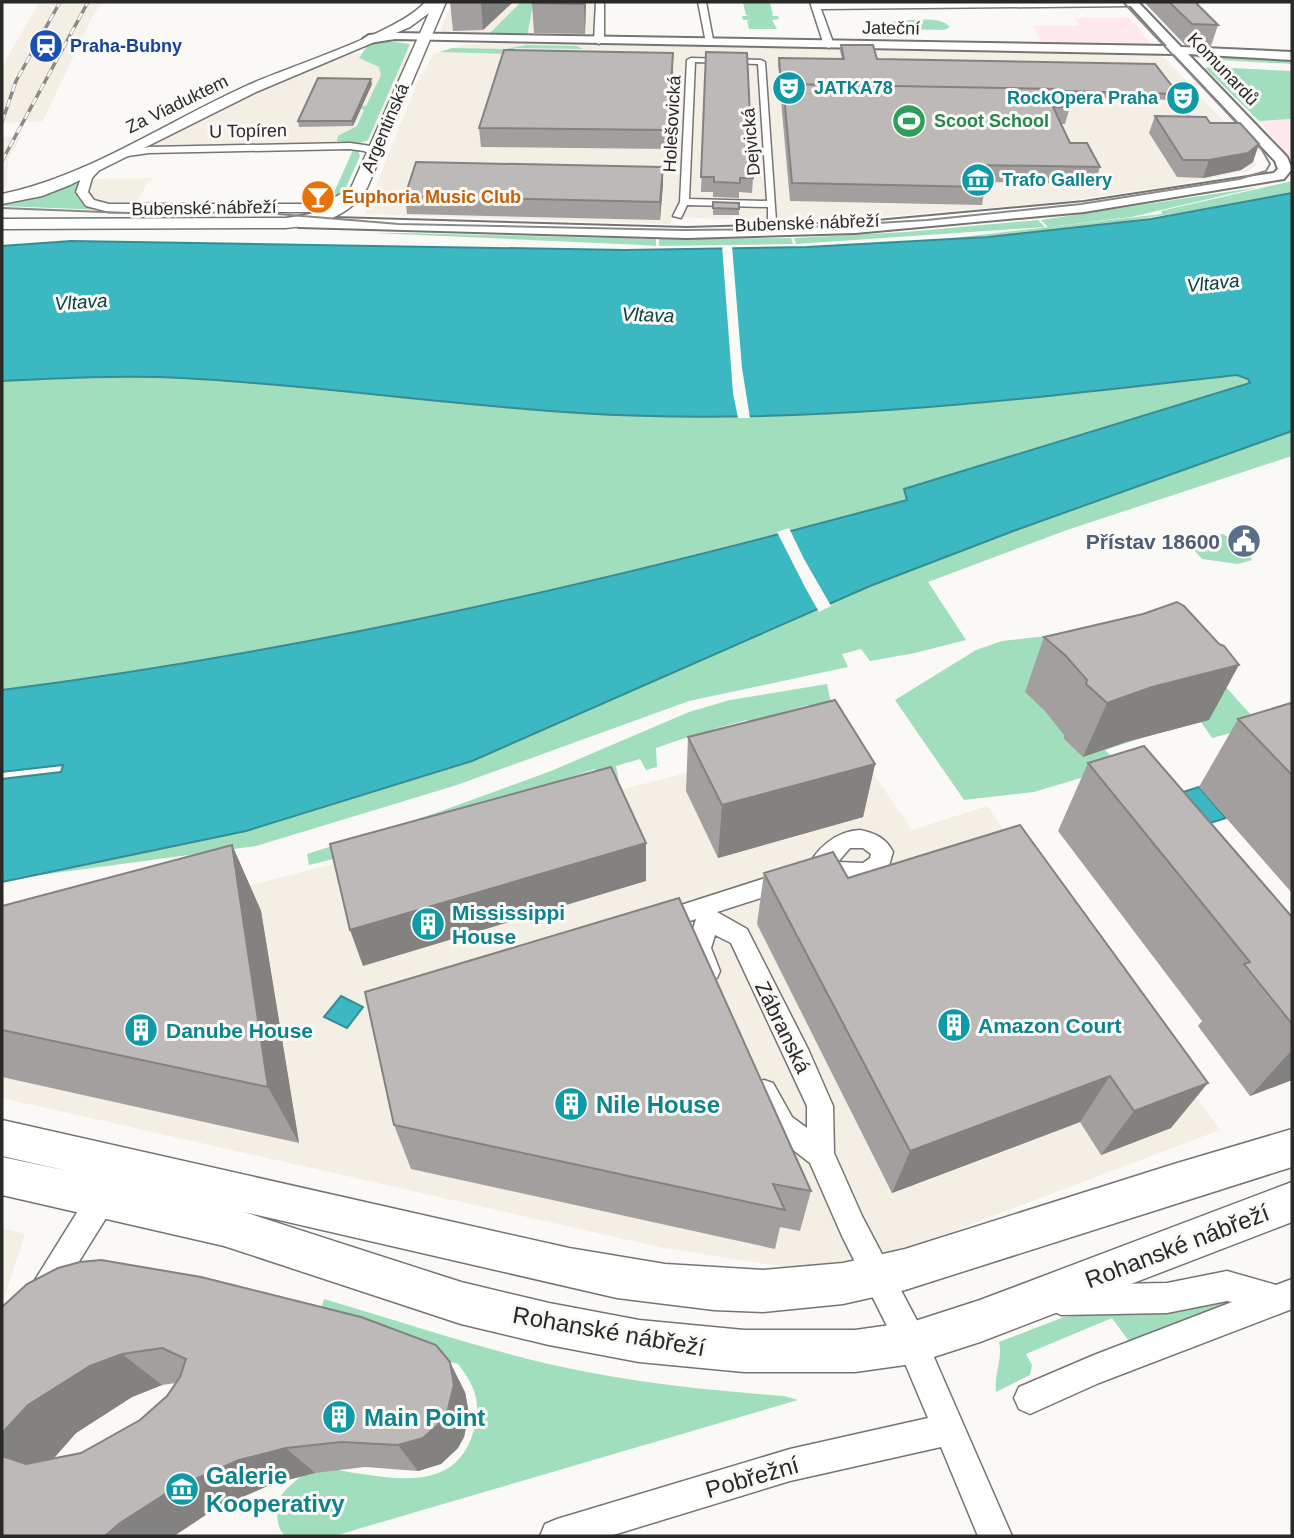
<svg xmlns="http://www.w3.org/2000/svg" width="1294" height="1538" font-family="Arial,sans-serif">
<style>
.built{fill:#f4efe5}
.industrial{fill:#ffe9ec}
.green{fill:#a1debd}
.water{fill:#3bb8c1;stroke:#368d93;stroke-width:2}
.pier{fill:#fbf9f6}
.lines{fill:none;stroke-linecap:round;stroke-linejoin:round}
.pedestrian-casing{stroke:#767472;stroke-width:3}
.minor-casing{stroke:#767472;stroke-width:3}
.tertiary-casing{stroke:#767472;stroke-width:4}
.secondary-casing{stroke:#767472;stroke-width:3}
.pedestrian{fill:#fff;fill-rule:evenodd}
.minor{fill:#fff;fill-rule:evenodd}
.tertiary{fill:#fff;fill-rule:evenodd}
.secondary{fill:#fff;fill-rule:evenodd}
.tram{stroke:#8a8987;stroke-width:2}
.rail-casing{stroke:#8a8987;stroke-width:3.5}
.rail{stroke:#fbf9f6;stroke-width:2.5;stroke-dasharray:8;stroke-linecap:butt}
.wall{fill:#a29f9e;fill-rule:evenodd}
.shaded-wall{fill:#848281}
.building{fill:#bcb9b8;stroke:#848281;stroke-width:2;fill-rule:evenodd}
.labels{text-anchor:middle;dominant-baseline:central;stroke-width:6;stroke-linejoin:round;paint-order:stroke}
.far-street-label{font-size:18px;fill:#292928;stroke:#fbf9f6}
.far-transit-label{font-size:18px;font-weight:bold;fill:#164399;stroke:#fbf9f6;text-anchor:start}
.far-culture-label{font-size:18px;font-weight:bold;fill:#0d838f;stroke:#fbf9f6;text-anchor:start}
.far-leisure-label{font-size:18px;font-weight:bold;fill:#27864d;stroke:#fbf9f6;text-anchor:start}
.far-food-label{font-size:18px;font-weight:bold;fill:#c56008;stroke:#fbf9f6;text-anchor:start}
.far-water-label{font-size:19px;font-style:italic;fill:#074144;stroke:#fbf9f6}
.service-label{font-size:21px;font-weight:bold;fill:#4e5e75;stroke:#fbf9f6;text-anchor:end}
.culture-label{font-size:21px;font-weight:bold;fill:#0d838f;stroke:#fbf9f6;text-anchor:start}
.street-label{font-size:21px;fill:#292928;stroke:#fbf9f6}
.near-culture-label{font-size:24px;font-weight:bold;fill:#0d838f;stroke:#fbf9f6;text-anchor:start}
.near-street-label{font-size:24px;fill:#292928;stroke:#fbf9f6}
</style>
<rect width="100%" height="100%" fill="#fbf9f6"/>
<!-- built -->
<path class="built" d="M39,2H103L93,15L43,121L2,123V67Z
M452,2H595L593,38L444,34L441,29Z
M493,43L1151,53L1164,57L1249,149L1257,165L1248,171L1175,185L1060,202L844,220L785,221L672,217L671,224L365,214L416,85L433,54L464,45Z
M411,51L373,135L365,144L147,148L254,92L341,54Z
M22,136L8,160L7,185L2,193V137Z
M154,178L147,184L134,207L108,204L90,195L87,187L92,179Z
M845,732L912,830L987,806L1220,1130L927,1241L816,1272L664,1248L2,1098V949Z
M2,1228L25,1234L2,1306Z"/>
<!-- industrial -->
<path class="industrial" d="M1075,18H1130L1154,47L1043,45L1033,26H1079Z
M1292,119V160L1259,121Z"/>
<!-- green -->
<path class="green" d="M521,2H534L527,35H488Z
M745,2L770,3L773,15L771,16H778L779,19L772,20L777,29H749L747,21L750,20H743L742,16H749L746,15L743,3Z
M895,21C910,21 940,15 950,27L944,30L899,29L888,26V23Z
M387,39V41L410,44L368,140L356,144L337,141L338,136L357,126L364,110L358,107L366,106L381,75L379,67L359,58L369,43Z
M526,45L577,46L583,49L515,48L513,54L440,52L452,48L506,49Z
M1186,54L1292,58V64L1203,59Z
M1210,67L1292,71V119L1259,121L1205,68Z
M353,150H358L360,156L344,192L331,199Z
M1292,181V193C1174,216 1055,233 935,240L1162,214L1161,211Z
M74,182H79L76,191C82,204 92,207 104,210L2,206V201L31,197Z
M1260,187L1131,217L1048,227L1041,220Z
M1038,220L1045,227L796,244L794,238L906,232Z
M373,233H403L656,239V246L642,245Z
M791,238L793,244L659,246V239Z
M1237,375L1248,379L1250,384L905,489L908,500C610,581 308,651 2,690V381C62,378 122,375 182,378C315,385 447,405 579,413C799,427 1019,400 1237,375Z
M1292,431V456L1067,530L928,582L966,640L915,653L870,661L861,649L842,654L848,667L689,701L457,785L256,846L25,877L247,831L472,761L868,587L1016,530Z
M1223,534L1244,546L1252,560L1238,564L1202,559L1194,550L1198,536Z
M1160,623L1216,676L1260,725L1212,738L1201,722L1166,730L1105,750L1121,766L1034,792L964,800L895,700L976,650L1002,641Z
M827,684L834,717L823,720L808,705L773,715L782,731L758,737L747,720L714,729L718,754L709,757L697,734L656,748L657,767L646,770L640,759L616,766L619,782L607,786L595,769L537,788V804L367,863H334L333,859L309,865L307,854L433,814L551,771L689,712L730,700Z
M324,1299C413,1325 501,1356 592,1373C656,1385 719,1391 784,1396L798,1400L334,1536H285C278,1530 276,1517 278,1507C279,1496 283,1492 291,1485C299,1477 312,1469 324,1468C334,1468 345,1472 355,1473C401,1480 456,1489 473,1433C482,1404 476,1387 458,1364L317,1322Z
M1229,1299L1230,1305L1206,1311L1138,1338L1128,1340L1112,1318L1026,1354L1032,1365L1030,1375L996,1392C994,1373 1003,1359 999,1342L1064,1317Z"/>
<!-- water -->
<path class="water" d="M1292,193V431L1016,530L870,586L472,761L246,831L2,882V779L61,772L63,765L2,772V690C308,651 610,581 907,500L904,489L1250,383L1248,379L1237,375C1019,400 799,427 579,413C447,405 315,385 182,378C122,375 62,378 2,381V246L71,241L625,250L807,247L988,237L1151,219Z
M1199,787L1226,818L1136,846L1111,815Z
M341,996L363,1007L347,1028L324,1017Z"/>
<!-- pier -->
<path class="pier" d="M722,245H732L742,368L750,418H738L733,393Z
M789,528L804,559L831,606L819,612L806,589L777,532Z"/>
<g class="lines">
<!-- pedestrian casing -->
<g class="pedestrian-casing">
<path id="pedestrian" d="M691,58L761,60L765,62L776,221L768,219V207L687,205L681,218L673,216L680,202L687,60ZM695,62L758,64L767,201L689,199Z"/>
</g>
<!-- minor casing -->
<g class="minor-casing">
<path id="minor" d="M596,2H604V41L599,44L594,41Z
M698,2H706L714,45L706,43Z
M810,2L819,3H1138L1134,6L821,9L834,45L829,48L824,45Z
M350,143L371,146L380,153L374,156L364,151L350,149L149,153L121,157L115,154L149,147Z
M97,163L103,166L92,178L88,192L94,200L109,204H311L330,200L355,186L365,188L338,206L311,212H109L86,206L76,192L82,175Z
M860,830C875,833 886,838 893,852L888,869L867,881L817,880L809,878L806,871C815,849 836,831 860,830ZM850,848H863L871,854L870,858L863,863L838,862Z
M787,871L795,873L798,880L795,887L717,912L747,929L808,1049L833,1106L834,1153L862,1216L923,1332L1012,1536H978L941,1447L790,1481L610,1536H540L545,1524L557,1519L790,1449L928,1418L901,1354L842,1236L810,1163L774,1135L751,1092L755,1083L764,1080L773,1083L792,1117L807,1128V1106L731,943L715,935L711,948L720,971L717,978L708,982L699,978L687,948L696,919L661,931L653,928L649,921L653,914Z
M101,1186L111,1190L115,1200L111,1210L55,1300L45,1305L35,1300L30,1290L35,1280L91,1190Z
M1227,1271L1276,1285L1292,1279V1309L1099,1383L1030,1414L1019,1409L1014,1398L1019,1387L1094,1355L1232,1302L1227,1301L1167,1313L1061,1315L1051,1310L1046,1300L1051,1290L1061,1285L1167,1283Z"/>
</g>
<!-- tertiary casing -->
<g class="tertiary-casing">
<path id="tertiary" d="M1127,2H1138L1181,47L1292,52V60L1188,54L1287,157L1292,169L1284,179L1084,212L855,233L687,238L299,227L291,222L299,217L687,228L855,223L1084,202L1274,173L1278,169L1275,161L1174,54L395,39L369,43L363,39L369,35L395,33L1167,46Z"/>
</g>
<!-- secondary casing -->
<g class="secondary-casing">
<path id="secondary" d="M425,2H446L367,188C349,218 318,225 285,228L2,229V219L285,218C310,215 336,211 351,188L429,13L410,27L256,92L70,185L42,196L2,204V194C89,176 166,122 246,86C287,67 401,32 425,2Z
M2,1120L569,1248L665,1264L763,1270L843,1263L905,1249L1174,1164L1292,1129V1167L905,1290L843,1304L763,1312L714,1310L617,1298L244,1212L461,1282L549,1303L639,1320L744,1330H855L912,1322L980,1300L1292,1182V1222L980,1342L912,1364L855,1372H744L639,1362L549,1345L461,1324L224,1246L2,1195V1157L68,1171L2,1156Z"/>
</g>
<!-- pedestrian -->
<use href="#pedestrian" class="pedestrian"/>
<!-- minor -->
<use href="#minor" class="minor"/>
<!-- tertiary -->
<use href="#tertiary" class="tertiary"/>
<!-- secondary -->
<use href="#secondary" class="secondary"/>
<!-- tram -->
<path class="tram" d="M2,208L129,213L253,212L399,224L682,230L776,229L927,220L1081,204L1239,179L1266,171L1270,164L1262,150L1123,2"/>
<!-- rail casing -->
<g class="rail-casing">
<path id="rail" d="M2,122L16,81L60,2
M2,161L88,2"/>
</g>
<!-- rail -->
<use href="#rail" class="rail"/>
</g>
<!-- wall -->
<path class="wall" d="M450,2H513L483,30L453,31Z
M532,2H586L585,34L534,33Z
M1144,2H1195L1218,25L1211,46L1185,45Z
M841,45L877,59L1178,94L1176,100L1064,97L1070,107L1065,124H1061L1070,143L1100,167L1095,184L984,182L985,187L982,205L790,201L781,101L782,92H781L778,64L779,58L842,59L840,51Z
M706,52L753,178L752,193L739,192V198L713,197V192H701Z
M673,53L668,149L481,147L479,128Z
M372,84L353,126L299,127L298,121Z
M1155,116L1210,123L1253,162L1241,170L1203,178L1177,177L1149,133Z
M663,184L660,220L407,214L405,196Z
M713,202L739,203V215H713Z
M1044,637L1209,720L1126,742L1083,757L1064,739V735L1045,711L1025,692Z
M1292,705V893L1199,787L1238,719Z
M688,737L875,764L863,817L718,858L686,791Z
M1088,763L1292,917V1080L1250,1096L1198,1026L1202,1021L1058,831Z
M1020,825L1171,1128L1101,1155L1080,1122L892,1193L757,924L764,873L848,878Z
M232,845L261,911L299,1143L2,1077V906Z
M679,898L811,1191L800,1231L780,1227L775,1249L411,1169L394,1125Z
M2,1307L465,1392L469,1414L464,1437L458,1448L441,1464L418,1471L365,1467L315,1473L272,1484L213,1510L174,1536H2ZM176,1383L167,1396L140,1420L81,1453L54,1458L76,1433L132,1397L162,1385Z"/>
<!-- shaded-wall -->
<path class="shaded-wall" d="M481,2H513L483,30Z
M584,2H586L585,34L584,4Z
M673,53V71L668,149V130Z
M371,79L372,84L353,126L352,121Z
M1259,144L1253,162L1241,170L1203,178L1209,160Z
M663,167V184L660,220V202Z
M1239,665L1209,720L1126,742L1083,757L1107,703L1152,687Z
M875,764L863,817L718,858L722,805Z
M646,843V881L363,966L350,930Z
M232,845L261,911L299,1143L268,1087Z
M1292,1050V1080L1250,1096Z
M1110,1076L1080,1122L892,1193L910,1151Z
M1208,1083L1171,1128L1101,1155L1134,1111Z
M122,1354L162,1385L132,1397L76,1433L54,1458V1481L2,1456L3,1432L28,1405L90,1366Z
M450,1362L465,1392L469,1414L464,1437L458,1448L441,1464L418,1471L398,1445Z
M286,1448L315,1473L272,1484L213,1510L174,1536H105L120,1523L175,1488L239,1460Z"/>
<!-- building -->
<path class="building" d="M532,2H584V4L532,3Z
M1169,2H1195L1218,25L1192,24Z
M841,45H873L877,59L1155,64L1178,94L1061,91L1060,89L783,84V85H781L779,58L844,59Z
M504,50L673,53L668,130L479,128Z
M706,52L747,53L753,178H740V183L714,182V177H701Z
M318,78L371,79L352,121H298Z
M783,84L1060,89L1070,107H1053L1070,143H1087L1100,167L978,165L985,187L792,183Z
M1155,116L1206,117L1210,123H1240L1259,144L1248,153L1209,160H1183Z
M416,162L663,167L660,202L405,196Z
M713,202L739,203V209L713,208Z
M1177,602L1184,606L1219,644L1224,646L1239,665L1152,687L1107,703L1086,684L1087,680L1066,656L1044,637L1143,614Z
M835,700L875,764L722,805L688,737Z
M1291,703L1292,705V775L1238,719Z
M1144,746L1292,917V1024L1244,964L1250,962L1088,763Z
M611,767L646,843L350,930L330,844Z
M1020,825L1208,1083L1134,1111L1110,1076L910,1151L764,873L833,852L848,878Z
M232,845L268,1087L2,1030V906Z
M679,898L811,1191L773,1184L785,1210L394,1125L365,992Z
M101,1260L201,1277L361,1317L436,1345L450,1362L454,1385L448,1409L442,1421L423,1438L398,1445L341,1442L286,1448L239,1460L175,1488L120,1523L105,1536H2V1307L27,1284L58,1268L80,1262ZM162,1348L186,1359L180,1377L167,1396L140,1420L81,1453L26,1464L2,1456L3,1432L28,1405L90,1366L122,1354Z"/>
<!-- icons -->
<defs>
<g id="station-disc" transform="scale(1.75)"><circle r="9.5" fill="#1a4fb4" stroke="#fbf9f6"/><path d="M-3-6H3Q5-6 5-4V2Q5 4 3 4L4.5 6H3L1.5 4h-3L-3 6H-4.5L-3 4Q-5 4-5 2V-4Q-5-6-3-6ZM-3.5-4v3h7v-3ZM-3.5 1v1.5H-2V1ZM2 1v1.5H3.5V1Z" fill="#fff"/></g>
<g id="theatre-disc" transform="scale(1.75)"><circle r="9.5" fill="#0f9aa8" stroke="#fbf9f6"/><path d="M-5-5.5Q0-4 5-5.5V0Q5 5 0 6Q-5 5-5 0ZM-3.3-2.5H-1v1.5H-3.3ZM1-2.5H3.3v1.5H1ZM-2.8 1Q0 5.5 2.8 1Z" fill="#fff"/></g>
<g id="stadium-disc" transform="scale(1.75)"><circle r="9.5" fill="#2e9e5b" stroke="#fbf9f6"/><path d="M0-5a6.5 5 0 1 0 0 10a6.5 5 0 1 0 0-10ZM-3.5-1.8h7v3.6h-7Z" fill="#fff"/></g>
<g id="museum-disc" transform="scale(1.75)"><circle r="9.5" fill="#0f9aa8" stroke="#fbf9f6"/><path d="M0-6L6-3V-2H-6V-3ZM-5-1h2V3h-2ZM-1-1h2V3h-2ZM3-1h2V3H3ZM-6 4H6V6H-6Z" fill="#fff"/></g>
<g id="bar-disc" transform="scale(1.75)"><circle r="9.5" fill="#e8710a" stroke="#fbf9f6"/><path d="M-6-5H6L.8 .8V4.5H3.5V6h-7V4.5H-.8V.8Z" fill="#fff"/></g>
<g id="civic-disc" transform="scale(1.75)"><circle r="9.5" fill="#5c6f8a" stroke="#fbf9f6"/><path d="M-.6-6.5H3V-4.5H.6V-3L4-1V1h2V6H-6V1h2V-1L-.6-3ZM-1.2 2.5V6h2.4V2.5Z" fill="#fff"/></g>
<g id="building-disc" transform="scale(1.75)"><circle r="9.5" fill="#0f9aa8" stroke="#fbf9f6"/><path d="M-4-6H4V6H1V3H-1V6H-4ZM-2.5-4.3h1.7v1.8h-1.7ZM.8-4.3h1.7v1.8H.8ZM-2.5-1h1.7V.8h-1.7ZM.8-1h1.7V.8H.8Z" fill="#fff"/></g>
</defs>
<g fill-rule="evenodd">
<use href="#station-disc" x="46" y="46"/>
<use href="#theatre-disc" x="789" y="88"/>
<use href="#theatre-disc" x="1183" y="98"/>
<use href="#stadium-disc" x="909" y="121"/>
<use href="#museum-disc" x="978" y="180"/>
<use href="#bar-disc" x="318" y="197"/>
<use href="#civic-disc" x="1244" y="541"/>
<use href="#building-disc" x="428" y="924"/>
<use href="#building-disc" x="954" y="1025"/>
<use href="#building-disc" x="141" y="1030"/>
<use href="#building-disc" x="571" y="1104"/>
<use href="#building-disc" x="339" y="1417"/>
<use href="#museum-disc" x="182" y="1489"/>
</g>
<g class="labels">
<!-- far-street labels -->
<g class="far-street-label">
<text transform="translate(891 28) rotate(1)">Jateční</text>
<text transform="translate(1223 69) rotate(46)">Komunardů</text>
<text transform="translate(177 104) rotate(-26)">Za Viaduktem</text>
<text transform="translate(672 124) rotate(-87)">Holešovická</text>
<text transform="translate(385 128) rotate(-67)">Argentinská</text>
<text transform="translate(248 131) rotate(-1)">U Topíren</text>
<text transform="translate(751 142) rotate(-95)">Dejvická</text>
<text transform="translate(204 208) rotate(-1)">Bubenské nábřeží</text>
<text transform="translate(807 223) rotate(-2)">Bubenské nábřeží</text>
</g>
<!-- far-transit labels -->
<g class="far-transit-label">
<text x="70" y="46">Praha-Bubny</text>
</g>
<!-- far-culture labels -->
<g class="far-culture-label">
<text x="814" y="88">JATKA78</text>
<text x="1158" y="98" text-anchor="end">RockOpera Praha</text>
<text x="1002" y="180">Trafo Gallery</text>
</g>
<!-- far-leisure labels -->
<g class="far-leisure-label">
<text x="934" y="121">Scoot School</text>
</g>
<!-- far-food labels -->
<g class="far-food-label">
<text x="342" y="197">Euphoria Music Club</text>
</g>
<!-- far-water labels -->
<g class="far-water-label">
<text transform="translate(1213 283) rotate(-6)">Vltava</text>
<text transform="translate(81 302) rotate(-4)">Vltava</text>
<text transform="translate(648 315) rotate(2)">Vltava</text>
</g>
<!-- service labels -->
<g class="service-label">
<text x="1220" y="541">Přístav 18600</text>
</g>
<!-- culture labels -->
<g class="culture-label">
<text x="452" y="912">Mississippi<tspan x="452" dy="24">House</tspan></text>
<text x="978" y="1025">Amazon Court</text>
<text x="166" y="1030">Danube House</text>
</g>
<!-- street labels -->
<g class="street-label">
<text transform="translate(783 1027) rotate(64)">Zábranská</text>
</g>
<!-- near-culture labels -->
<g class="near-culture-label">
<text x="596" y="1104">Nile House</text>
<text x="364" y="1417">Main Point</text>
<text x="206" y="1475">Galerie<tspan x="206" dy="28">Kooperativy</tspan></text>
</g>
<!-- near-street labels -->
<g class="near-street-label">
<text transform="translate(1177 1246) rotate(-21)">Rohanské nábřeží</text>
<text transform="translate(609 1331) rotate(10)">Rohanské nábřeží</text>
<text transform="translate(752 1477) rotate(-16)">Pobřežní</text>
</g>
</g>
<!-- border -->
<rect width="1294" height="1538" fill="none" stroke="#292928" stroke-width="7"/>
</svg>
